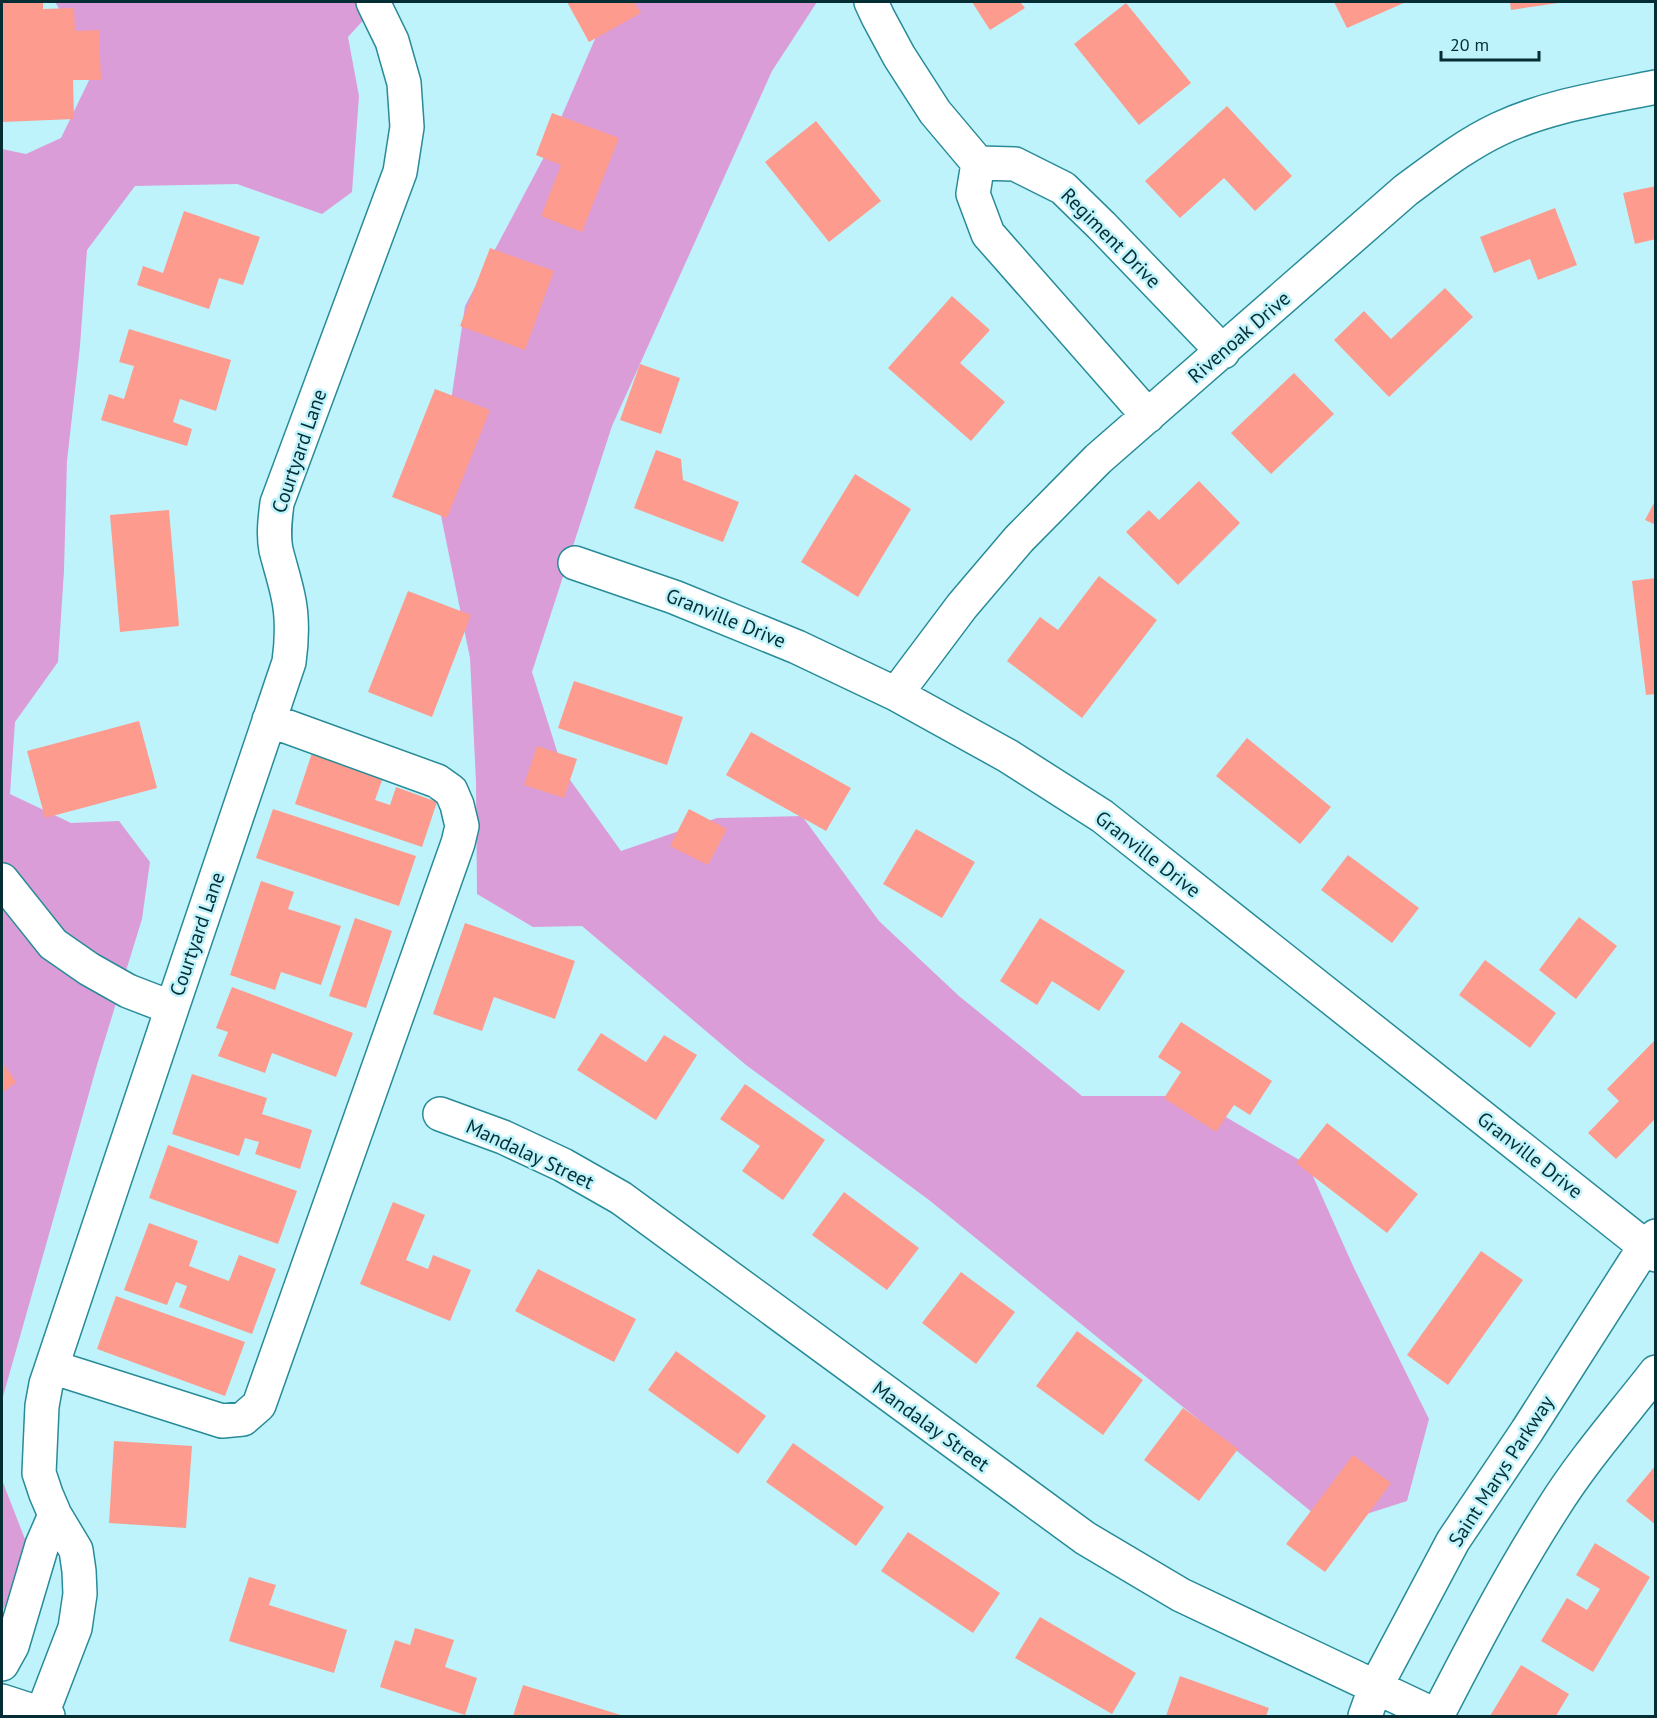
<svg xmlns="http://www.w3.org/2000/svg" width="1657" height="1718" font-family="'PT Sans',sans-serif">
<style>
.green{fill:#db9dd8}
.building{fill:#fc9b8e}
.lines{fill:none;stroke-linecap:round;stroke-linejoin:round}
.minor-casing{stroke:#288b98;stroke-width:36}
.major-casing{stroke:#288b98;stroke-width:36}
.minor{stroke:#fff;stroke-width:33}
.major{stroke:#fff;stroke-width:33}
.labels{text-anchor:middle;dominant-baseline:central;stroke-width:5;stroke-linejoin:round;paint-order:stroke}
.street-label{font-size:20px;fill:#042e34;stroke:#bff3fb}
</style>
<rect width="100%" height="100%" fill="#bff3fb"/>
<!-- green -->
<path class="green" d="M55,2H380L348,37L359,96L352,192L322,214L237,184L135,186L87,250L80,346L67,461L64,571L58,662L15,722L10,794L71,823L119,821L150,862L142,919L97,1065L2,1400V149L26,154L61,138L95,68Z
M611,2H817L772,71L612,426L532,672L563,770L621,851L717,818L802,816L879,921L959,996L1082,1096H1190L1308,1165L1354,1268L1429,1419L1407,1501L1329,1526L929,1200L746,1065L582,926L533,927L477,894L476,782L470,658L437,496L465,306L544,157Z
M2,1480L30,1552L2,1612Z"/>
<!-- building -->
<path class="building" d="M2,2H43V9L74,8L75,31L99,30L101,80H73L74,119L2,122Z
M567,2H634L641,13L589,42Z
M972,2H1020L1025,8L990,30Z
M1334,2H1406L1347,28Z
M1510,2H1558V3L1511,10Z
M1126,3L1191,83L1139,125L1074,44Z
M1227,106L1292,176L1255,211L1224,178L1180,218L1145,181Z
M552,113L619,138L582,232L541,216L561,165L536,155Z
M816,121L881,201L829,242L765,162Z
M1656,186V239L1635,244L1623,193Z
M1555,208L1577,265L1538,280L1530,259L1494,273L1480,237Z
M184,211L260,237L243,285L219,278L209,309L137,285L143,266L163,273Z
M490,248L554,271L525,350L460,326Z
M1445,288L1473,317L1389,397L1334,340L1364,311L1391,339Z
M952,296L990,330L960,363L1005,402L971,441L888,368Z
M129,329L231,360L216,411L180,399L173,422L192,429L187,446L101,420L109,394L124,399L134,366L119,362Z
M640,364L680,378L661,434L620,420Z
M1294,373L1334,414L1271,474L1231,433Z
M435,389L490,410L447,518L392,497Z
M656,450L681,459L683,480L739,502L723,542L634,508Z
M855,474L911,509L858,597L801,562Z
M1199,481L1240,523L1178,585L1126,532L1149,510L1159,520Z
M1656,499V525L1645,520Z
M169,510L179,626L120,632L110,515Z
M1099,576L1157,620L1082,718L1007,661L1040,617L1058,630Z
M1656,578V694L1646,695L1632,581Z
M408,591L471,615L432,717L368,692Z
M574,681L683,717L667,765L558,728Z
M139,721L157,788L45,818L27,751Z
M751,732L851,788L826,831L726,775Z
M1247,738L1331,807L1300,844L1216,776Z
M537,746L577,759L564,798L524,785Z
M314,747L385,772L375,800L390,805L396,787L437,802L422,847L295,804Z
M273,809L416,856L399,906L256,858Z
M689,809L727,829L708,865L670,846Z
M916,829L975,862L942,918L883,884Z
M1348,855L1419,908L1392,943L1321,890Z
M261,881L294,892L288,909L341,926L321,985L281,972L275,990L230,975Z
M1579,917L1617,946L1576,999L1539,970Z
M355,918L392,931L366,1008L329,996Z
M1040,918L1125,971L1099,1011L1052,981L1037,1005L1000,981Z
M465,923L575,961L555,1019L494,997L482,1031L433,1014Z
M1485,960L1556,1013L1530,1048L1459,995Z
M232,987L353,1033L336,1077L272,1053L265,1073L218,1056L228,1032L216,1028Z
M1181,1022L1272,1081L1250,1115L1234,1105L1216,1132L1164,1098L1181,1072L1158,1057Z
M601,1033L646,1062L664,1035L697,1055L656,1120L577,1070Z
M1656,1039V1118L1616,1159L1588,1133L1619,1101L1607,1089Z
M2,1062L16,1082L2,1093Z
M192,1074L267,1098L262,1114L312,1130L300,1169L255,1154L259,1142L245,1138L239,1156L172,1134Z
M745,1084L825,1140L783,1200L742,1171L760,1146L720,1119Z
M1327,1123L1418,1194L1387,1233L1296,1163Z
M168,1145L297,1191L278,1244L149,1198Z
M844,1192L919,1248L887,1290L812,1235Z
M393,1202L425,1215L406,1260L428,1269L433,1255L471,1270L450,1321L360,1284Z
M149,1223L198,1241L189,1266L229,1281L239,1255L276,1269L252,1334L179,1307L187,1286L176,1282L167,1305L124,1290Z
M1481,1251L1523,1280L1448,1385L1407,1355Z
M538,1269L636,1319L614,1362L515,1311Z
M961,1272L1015,1312L976,1364L922,1323Z
M116,1296L245,1342L225,1396L97,1349Z
M1077,1331L1143,1380L1103,1435L1036,1386Z
M676,1351L766,1416L738,1454L648,1390Z
M1183,1408L1238,1449L1199,1501L1144,1460Z
M114,1441L192,1446L186,1528L109,1523Z
M793,1443L884,1507L856,1546L766,1482Z
M1353,1455L1391,1483L1325,1572L1286,1544Z
M1656,1465V1525L1626,1501Z
M908,1532L1000,1593L973,1633L881,1571Z
M1595,1543L1650,1577L1593,1672L1541,1641L1567,1598L1587,1610L1600,1589L1576,1575Z
M249,1577L276,1585L269,1605L347,1630L334,1673L229,1641Z
M1040,1617L1136,1673L1112,1714L1015,1658Z
M415,1628L454,1640L445,1667L477,1678L465,1715L380,1687L395,1640L410,1645Z
M1521,1665L1569,1694L1556,1716H1490Z
M1180,1676L1269,1708L1266,1716H1166Z
M523,1685L624,1716H513Z"/>
<g class="lines">
<!-- minor casing -->
<g class="minor-casing">
<path id="minor" d="M871,2L878,17L899,56L935,112L978,163L973,194L988,234L1148,416
M978,163L1015,164L1063,188L1102,226L1223,352
M575,563L674,597L797,647L896,694L1008,756L1102,816L1656,1255
M896,694L962,606L1019,539L1098,459L1406,190C1436,168 1465,145 1499,129C1548,106 1602,98 1656,87
M2,880L53,944L89,969L128,991L172,1008L289,662C292,640 293,618 288,596C285,581 280,566 276,550C273,535 275,519 277,503L400,172L407,127L404,83L392,41L373,2
M440,1114L503,1137L563,1165L621,1198L1085,1538L1181,1595L1437,1716
M52,1367L222,1421L243,1419L259,1405L458,843L462,826L457,805L451,791L437,781L269,720
M2,1664L12,1646L42,1545L55,1515
M42,1714L75,1628L80,1594L79,1571L76,1550L55,1515L46,1494L39,1473L42,1406L46,1384L172,1008
M1365,1716L1375,1688L1453,1541L1527,1431L1645,1246L1656,1236
M1437,1716C1473,1646 1510,1575 1553,1508C1583,1460 1621,1417 1656,1372"/>
</g>
<!-- major casing -->
<g class="major-casing">
<path id="major" d="M2,1701L48,1716"/>
</g>
<!-- minor -->
<use href="#minor" class="minor"/>
<!-- major -->
<use href="#major" class="major"/>
</g>
<g class="labels">
<!-- street labels -->
<g class="street-label">
<text transform="translate(1111 238) rotate(45)">Regiment Drive</text>
<text transform="translate(1239 337) rotate(-41)">Rivenoak Drive</text>
<text transform="translate(299 451) rotate(-71)">Courtyard Lane</text>
<text transform="translate(726 618) rotate(22)">Granville Drive</text>
<text transform="translate(1148 854) rotate(38)">Granville Drive</text>
<text transform="translate(197 934) rotate(-71)">Courtyard Lane</text>
<text transform="translate(530 1154) rotate(25)">Mandalay Street</text>
<text transform="translate(1530 1155) rotate(38)">Granville Drive</text>
<text transform="translate(931 1426) rotate(36)">Mandalay Street</text>
<text transform="translate(1501 1471) rotate(-57)">Saint Marys Parkway</text>
</g>
</g>
<!-- border -->
<rect width="1657" height="1718" fill="none" stroke="#042e34" stroke-width="6"/>
<!-- scale -->
<path d="M1441 51v9h98v-9" fill="none" stroke="#042e34" stroke-width="3"/>
<text x="1450" y="51" font-size="18" fill="#042e34" stroke="#bff3fb" stroke-width="4.5" paint-order="stroke">20 m</text>
</svg>
